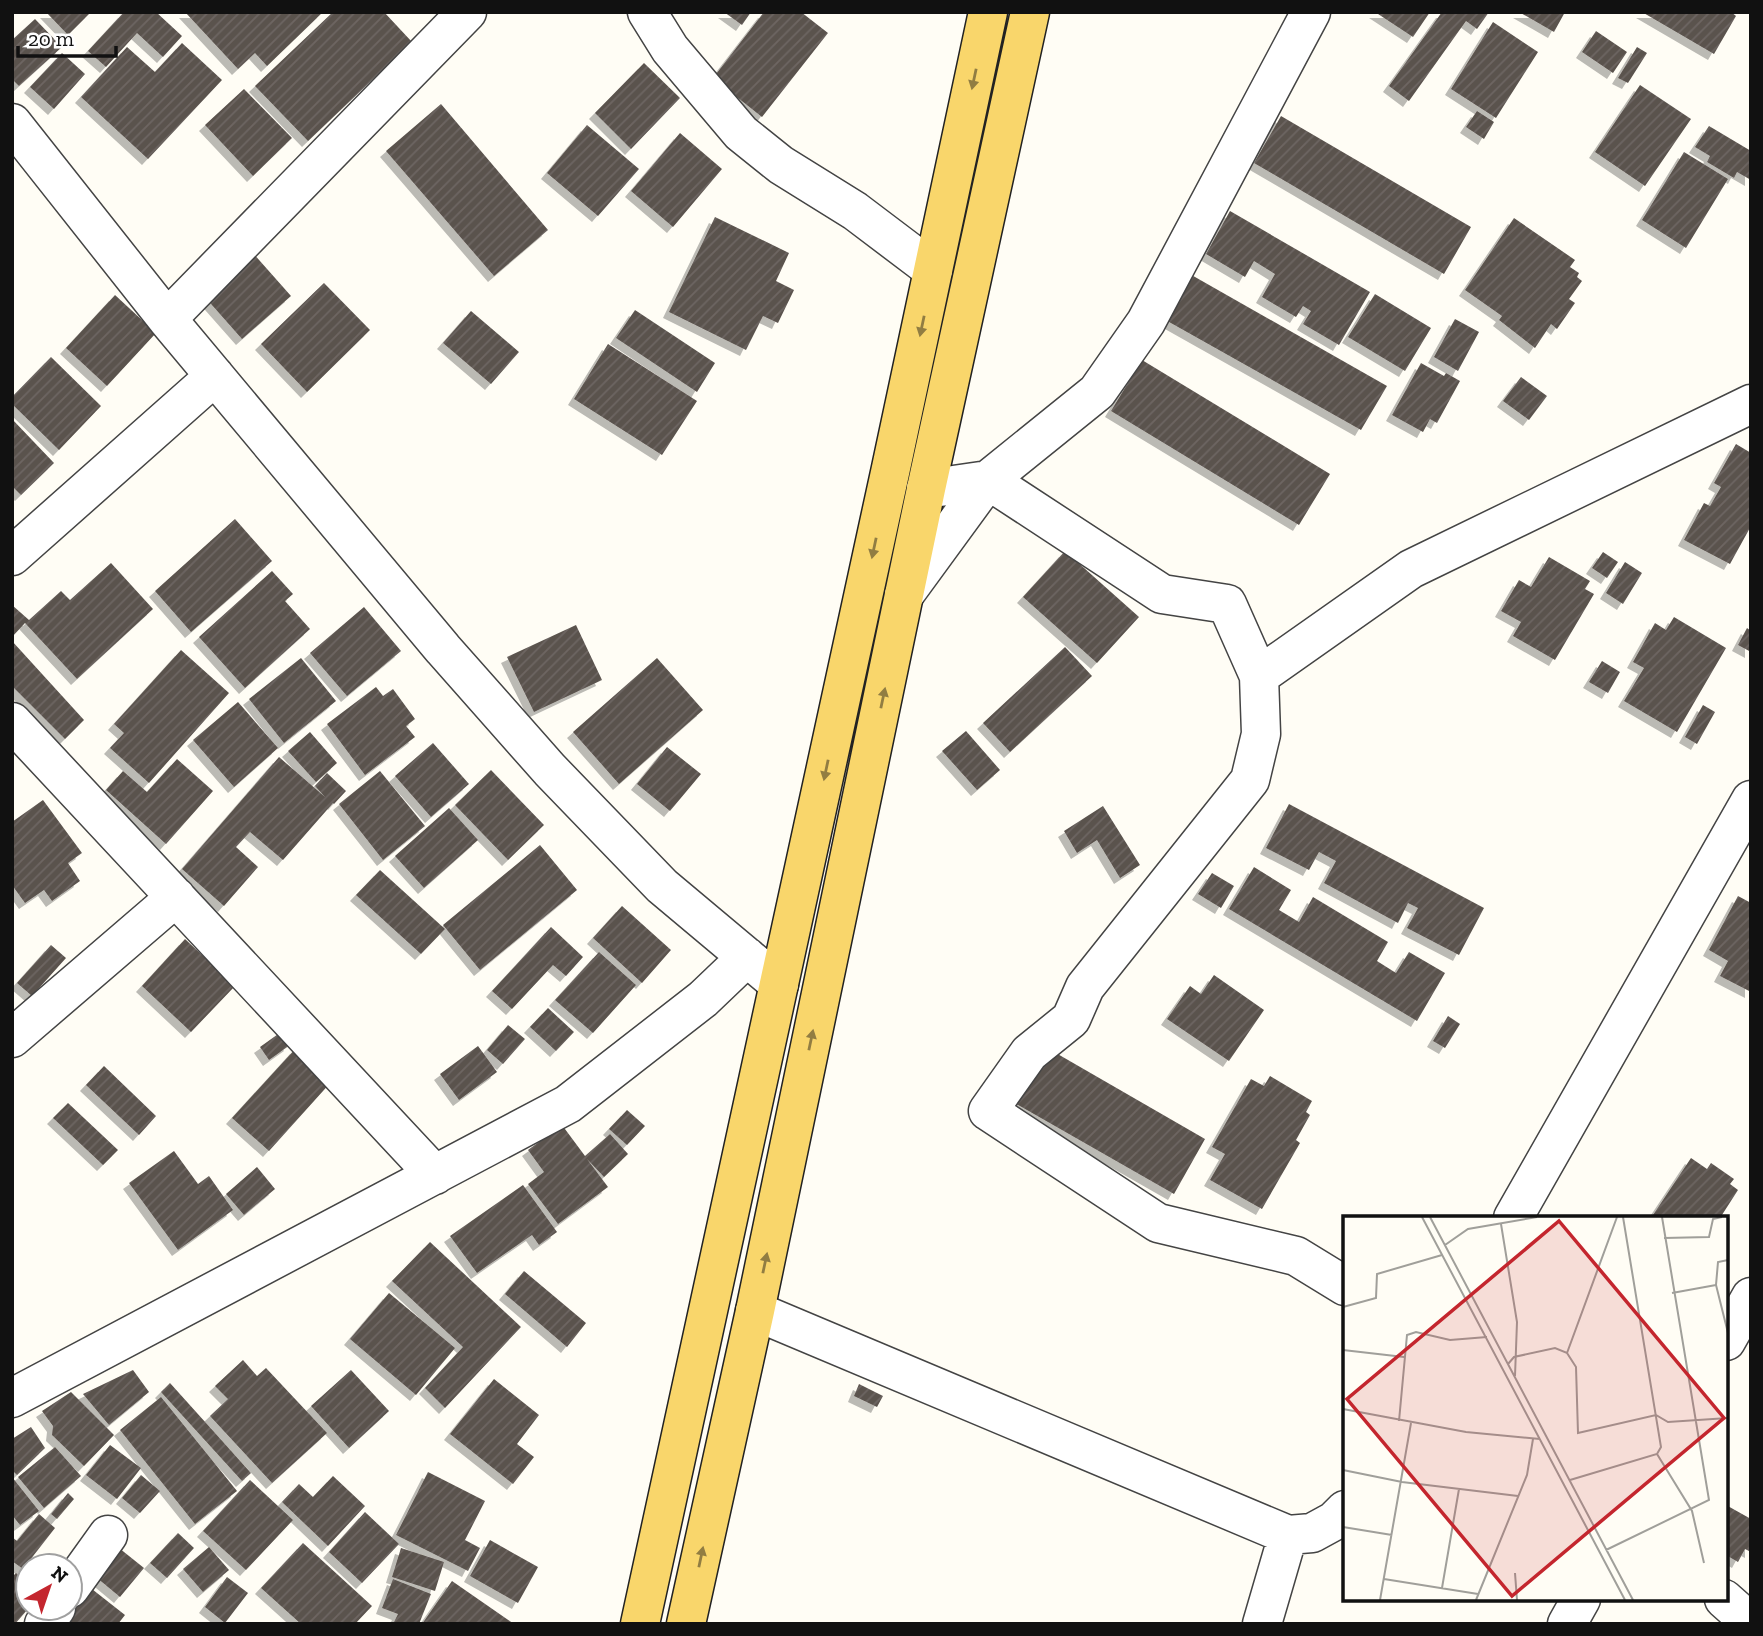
<svg xmlns="http://www.w3.org/2000/svg" width="1763" height="1636" font-family="'Zilla Slab',serif">
<style>
.building{fill:url(#building-hatch);filter:url(#shadow)}
.lines{fill:none;stroke-linecap:round;stroke-linejoin:round}
.minor-casing{stroke:#444;stroke-width:41}
.major-casing{stroke:#222;stroke-width:41}
.minor{stroke:#fff;stroke-width:38}
.major{stroke:#f9d66b;stroke-width:38}
.oneway{fill:#917d42}
.inset-road{fill:none;stroke:#a09f9a;stroke-width:2}
.view{fill:#c4262e;fill-opacity:0.15;stroke:#c4262e;stroke-width:3.5}
.inset-edge{fill:none;stroke:#111;stroke-width:3.5}
</style>
<defs>
<pattern id="building-hatch" width="6" height="6" patternUnits="userSpaceOnUse" patternTransform="scale(1.75)"><rect width="6" height="6" fill="#5a524d"/><path d="M-1 1l2-2M0 6l6-6M5 7l2-2" fill="none" stroke="#6d6662"/></pattern>
<filter id="shadow"><feDropShadow dx="-6" dy="6" stdDeviation="0" flood-color="#0004"/></filter>
</defs>
<rect width="100%" height="100%" fill="#fffdf5"/>
<!-- building -->
<path class="building" d="M46,12H91L68,35Z
M124,12H156L182,36L163,57L137,33L106,67L88,51Z
M185,12H323L267,66L255,53L238,69Z
M333,12H384L412,42L308,141L255,86Z
M724,12H751L742,25Z
M764,12H801L828,33L762,117L713,78Z
M1375,12H1430L1413,37Z
M1442,12H1489L1477,29L1466,21L1409,101L1389,86Z
M1519,12H1565L1554,32Z
M1642,12H1731L1736,16L1714,54Z
M35,19L62,47L19,86L12,79V40Z
M1493,22L1538,52L1496,118L1451,89Z
M1596,31L1627,52L1613,73L1582,52Z
M182,43L222,80L148,159L81,97L127,47L155,72Z
M1637,47L1647,53L1628,83L1618,78Z
M62,53L85,74L54,109L30,87Z
M644,63L680,98L631,149L595,113Z
M1640,85L1691,119L1645,186L1595,152Z
M244,89L292,138L253,176L205,125Z
M441,104L548,230L494,276L386,151Z
M1477,111L1494,122L1484,139L1466,127Z
M1281,116L1471,227L1444,274L1254,163Z
M587,125L639,169L598,216L547,173Z
M1709,126L1751,151V180L1737,172L1734,178L1707,162L1710,156L1695,147Z
M680,133L722,169L673,227L631,191Z
M1684,152L1728,179L1686,248L1642,220Z
M1230,211L1370,292L1339,345L1303,324L1311,311L1303,306L1296,317L1262,297L1275,274L1254,261L1245,277L1206,254Z
M715,217L789,253L776,281L794,290L778,323L763,316L746,350L669,312Z
M1514,218L1575,260L1570,267L1579,273L1577,277L1582,281L1569,299L1575,303L1557,329L1551,324L1535,348L1499,320L1502,316L1465,290Z
M253,253L291,296L242,339L204,296Z
M1188,273L1387,386L1361,430L1162,318Z
M324,283L370,330L307,392L261,344Z
M1375,294L1431,328L1405,371L1348,337Z
M115,295L156,333L107,386L66,348Z
M635,310L715,363L697,392L616,338Z
M471,311L519,352L491,384L443,343Z
M1455,319L1479,332L1458,371L1434,357Z
M608,344L697,401L662,455L574,399Z
M51,357L101,406L59,450L12,404V397Z
M1142,360L1330,474L1299,525L1111,411Z
M1421,363L1444,376L1446,373L1460,381L1437,423L1430,419L1423,432L1392,415Z
M1521,377L1547,396L1529,420L1503,401Z
M12,419L54,463L21,495L12,486Z
M1736,444L1751,453V526L1730,564L1684,540L1704,503L1710,506L1721,487L1714,483Z
M235,519L272,561L191,632L155,591Z
M1065,551L1139,617L1097,663L1023,597Z
M1603,552L1618,562L1607,578L1592,568Z
M1549,557L1590,581L1585,589L1594,594L1555,660L1513,636L1521,622L1501,611L1519,580L1531,587Z
M1625,562L1642,573L1623,604L1606,593Z
M111,563L153,609L77,679L25,623L12,637V605L29,620L61,591L70,600Z
M272,571L293,594L285,601L310,629L245,688L199,637Z
M364,607L401,651L347,696L310,653Z
M1674,617L1726,648L1677,732L1624,701L1644,668L1633,662L1655,623L1666,630Z
M576,625L602,680L534,712L507,657Z
M1747,628L1751,631V652L1738,645Z
M12,641L84,720L65,739L12,686Z
M1065,647L1092,676L1010,752L983,723Z
M181,650L229,693L149,783L110,748L124,733L114,724Z
M301,658L336,701L284,743L249,699Z
M657,658L703,710L619,784L573,732Z
M1602,661L1620,672L1608,693L1589,682Z
M376,687L383,696L393,689L415,719L406,726L415,737L365,775L327,724Z
M238,702L278,748L234,787L193,740Z
M1703,705L1715,712L1697,744L1685,737Z
M966,731L1000,770L977,790L942,751Z
M310,732L337,763L316,782L288,751Z
M433,743L469,784L431,817L395,776Z
M667,747L701,774L670,811L637,784Z
M279,757L325,797L315,786L327,773L346,791L334,804L333,803L283,860L250,832L236,847L258,867L224,906L182,869Z
M177,759L213,791L166,844L106,790L123,771L147,792Z
M491,770L544,825L508,860L455,805Z
M380,771L425,826L383,860L339,804Z
M43,800L82,853L68,863L80,881L52,901L44,890L25,903L12,885V822Z
M1289,804L1484,908L1459,955L1407,928L1418,908L1408,903L1398,923L1324,883L1336,861L1319,852L1309,870L1266,848Z
M1103,806L1140,865L1120,878L1097,840L1077,853L1064,831Z
M449,808L478,840L424,888L395,856Z
M540,845L577,890L480,970L443,925Z
M1254,867L1291,890L1279,910L1299,922L1313,897L1388,942L1377,961L1396,973L1409,952L1445,973L1417,1021L1229,909Z
M380,870L445,929L421,954L356,895Z
M1212,873L1234,886L1221,908L1198,894Z
M1738,896L1751,903V992L1720,976L1728,961L1709,950Z
M622,906L671,950L642,983L593,938Z
M551,927L583,957L566,976L553,965L512,1009L492,991Z
M185,939L235,986L191,1032L142,986Z
M51,945L66,958L32,996L17,983Z
M599,952L636,985L593,1033L555,1000Z
M1214,975L1264,1010L1229,1061L1167,1019L1190,986L1201,994Z
M548,1008L574,1032L556,1051L530,1027Z
M1448,1016L1460,1024L1445,1048L1433,1041Z
M508,1025L525,1039L503,1064L487,1050Z
M281,1032L290,1045L269,1060L260,1047Z
M1042,1045L1205,1139L1174,1194L1011,1101Z
M478,1046L497,1072L459,1100L440,1074Z
M296,1048L332,1081L269,1151L232,1118Z
M104,1066L156,1116L139,1135L86,1085Z
M1270,1076L1312,1101L1306,1112L1310,1115L1296,1140L1300,1143L1262,1209L1210,1180L1225,1154L1212,1147L1251,1079L1264,1086Z
M68,1103L118,1150L103,1165L53,1118Z
M627,1110L645,1126L627,1145L609,1129Z
M562,1125L585,1156L610,1134L628,1154L604,1177L587,1159L608,1187L558,1224L528,1184L544,1172L528,1150Z
M174,1151L198,1184L209,1176L233,1210L178,1250L129,1183Z
M1691,1158L1707,1169L1711,1163L1734,1179L1730,1184L1738,1190L1720,1218H1651Z
M257,1167L275,1189L244,1215L226,1194Z
M523,1185L557,1232L539,1245L532,1235L477,1273L450,1236Z
M430,1242L521,1327L445,1408L425,1388L463,1347L392,1281Z
M524,1271L586,1323L567,1347L505,1294Z
M389,1293L455,1348L416,1395L350,1339Z
M243,1360L257,1376L266,1368L327,1433L272,1483L210,1416L228,1399L215,1386Z
M133,1370L149,1392L109,1425L83,1394Z
M351,1370L389,1411L349,1448L311,1406Z
M494,1379L539,1415L517,1444L534,1457L513,1484L450,1434Z
M170,1383L251,1473L242,1481L161,1392Z
M859,1384L883,1396L877,1407L854,1396Z
M71,1392L114,1435L84,1466L52,1435L53,1426L42,1411Z
M161,1397L237,1491L195,1524L120,1430Z
M31,1427L45,1448L17,1475L12,1470V1439Z
M110,1445L141,1468L117,1499L86,1475Z
M55,1447L81,1476L44,1508L18,1477Z
M428,1472L485,1501L465,1540L480,1548L468,1571L396,1535Z
M141,1475L160,1491L140,1513L122,1498Z
M333,1476L365,1506L328,1546L282,1502L299,1484L313,1497Z
M12,1477L39,1511L20,1525L12,1515Z
M250,1480L293,1520L246,1570L203,1531Z
M68,1493L74,1499L57,1519L51,1514Z
M1726,1505L1751,1519V1552L1745,1549L1738,1562L1726,1555Z
M365,1512L399,1544L362,1583L329,1552Z
M39,1514L55,1528L23,1569L12,1561V1537L17,1541Z
M178,1533L194,1548L167,1578L150,1563Z
M490,1540L538,1567L518,1603L470,1576Z
M303,1543L372,1606L355,1624H301L261,1588Z
M209,1547L229,1570L203,1592L183,1569Z
M119,1548L144,1568L120,1597L96,1577Z
M401,1548L444,1562L435,1591L392,1577Z
M16,1573L28,1584V1609L15,1624H12V1577Z
M227,1577L248,1593L225,1623L205,1607Z
M393,1579L431,1594L419,1624H398L394,1622L398,1614L382,1608Z
M452,1581L514,1624H422Z
M83,1582L125,1615L118,1624H50Z"/>
<g class="lines">
<!-- minor casing -->
<g class="minor-casing">
<path id="minor" d="M647,12L670,49L741,133L781,165L855,211L933,270
M12,123L167,319L443,649L550,770L662,886L779,984
M167,319L467,12
M926,489L988,480L1162,594L1227,604L1259,676L1411,569L1751,404
M12,556L215,376
M904,595L988,480L1097,392L1146,322L1311,12
M1259,676L1261,734L1250,780L1085,987L1071,1019L1029,1053L988,1111L1158,1223L1296,1256L1345,1286
M12,722L435,1175
M12,1038L176,897
M1513,1218L1751,800
M755,1311L1288,1535L1312,1533L1334,1521L1345,1510
M1726,1341L1751,1297
M12,1398L568,1104L703,999L747,957
M70,1588L108,1535
M1724,1599L1751,1623
M44,1624L56,1608
M1262,1624L1288,1535
M1567,1624L1581,1599"/>
</g>
<!-- major casing -->
<g class="major-casing">
<path id="major" d="M640,1624L891,468L988,12
M686,1624L755,1311L926,489L1030,12"/>
</g>
<!-- minor -->
<use href="#minor" class="minor"/>
<!-- major -->
<use href="#major" class="major"/>
</g>
<!-- one-way arrows -->
<defs><path id="oneway-solid" d="M-6-.8H1V-3.2L6.5 0L1 3.2V.8H-6Z" transform="scale(1.75)"/></defs>
<g class="oneway">
<use href="#oneway-solid" transform="translate(974 79) rotate(102)"/>
<use href="#oneway-solid" transform="translate(922 326) rotate(102)"/>
<use href="#oneway-solid" transform="translate(874 548) rotate(102)"/>
<use href="#oneway-solid" transform="translate(883 698) rotate(-78)"/>
<use href="#oneway-solid" transform="translate(826 770) rotate(102)"/>
<use href="#oneway-solid" transform="translate(811 1040) rotate(-78)"/>
<use href="#oneway-solid" transform="translate(765 1263) rotate(-78)"/>
<use href="#oneway-solid" transform="translate(701 1557) rotate(-78)"/>
</g>
<!-- overview -->
<g transform="translate(1343 1216)">
<rect width="385" height="385" fill="#fffdf5"/>
<path class="inset-road" d="M79,1L282,384M87,1L290,384M158,8L174,106L172,160M321,22L366,21L370,3L379,1M102,29L125,13L194,1M385,44L375,46L373,69L385,117M329,77L373,69M0,91L33,82L34,58L99,39M0,134L61,141M224,137L233,151L235,217L313,199L325,206L385,202M165,148L171,141L212,132L224,137L274,1M0,193L123,216L197,223M56,205L64,119L73,116L107,124L144,121M314,238L349,295L361,347M0,254L59,266L175,280M227,264L314,238L318,231L280,1M0,311L49,319M263,334L366,284L319,1M172,357L174,384M41,363L135,378M99,372L116,273M37,384L68,207M133,384L184,259L190,223"/>
<path class="view" d="M216,5L381,202L169,380L4,183Z"/>
<rect width="385" height="385" class="inset-edge"/>
</g>
<!-- border -->
<rect width="1763" height="1636" fill="none" stroke="#111111" stroke-width="28"/>
<!-- north arrow -->
<g transform="translate(49 1587) rotate(40)"><circle r="33" fill="#ffffff" stroke="#a0a0a0" stroke-width="2"/>
<path d="M0-5L12 26L0 18L-12 26Z" fill="#c4262e"/>
<text y="-10" font-size="19" font-weight="bold" text-anchor="middle" fill="#111111">N</text>
</g>
<!-- scale -->
<path d="M18 46v10h98v-10" fill="none" stroke="#111111" stroke-width="3.5"/>
<text x="28" y="46" font-size="21" fill="#111111" stroke="#ffffff" stroke-width="5" paint-order="stroke">20 m</text>
</svg>
